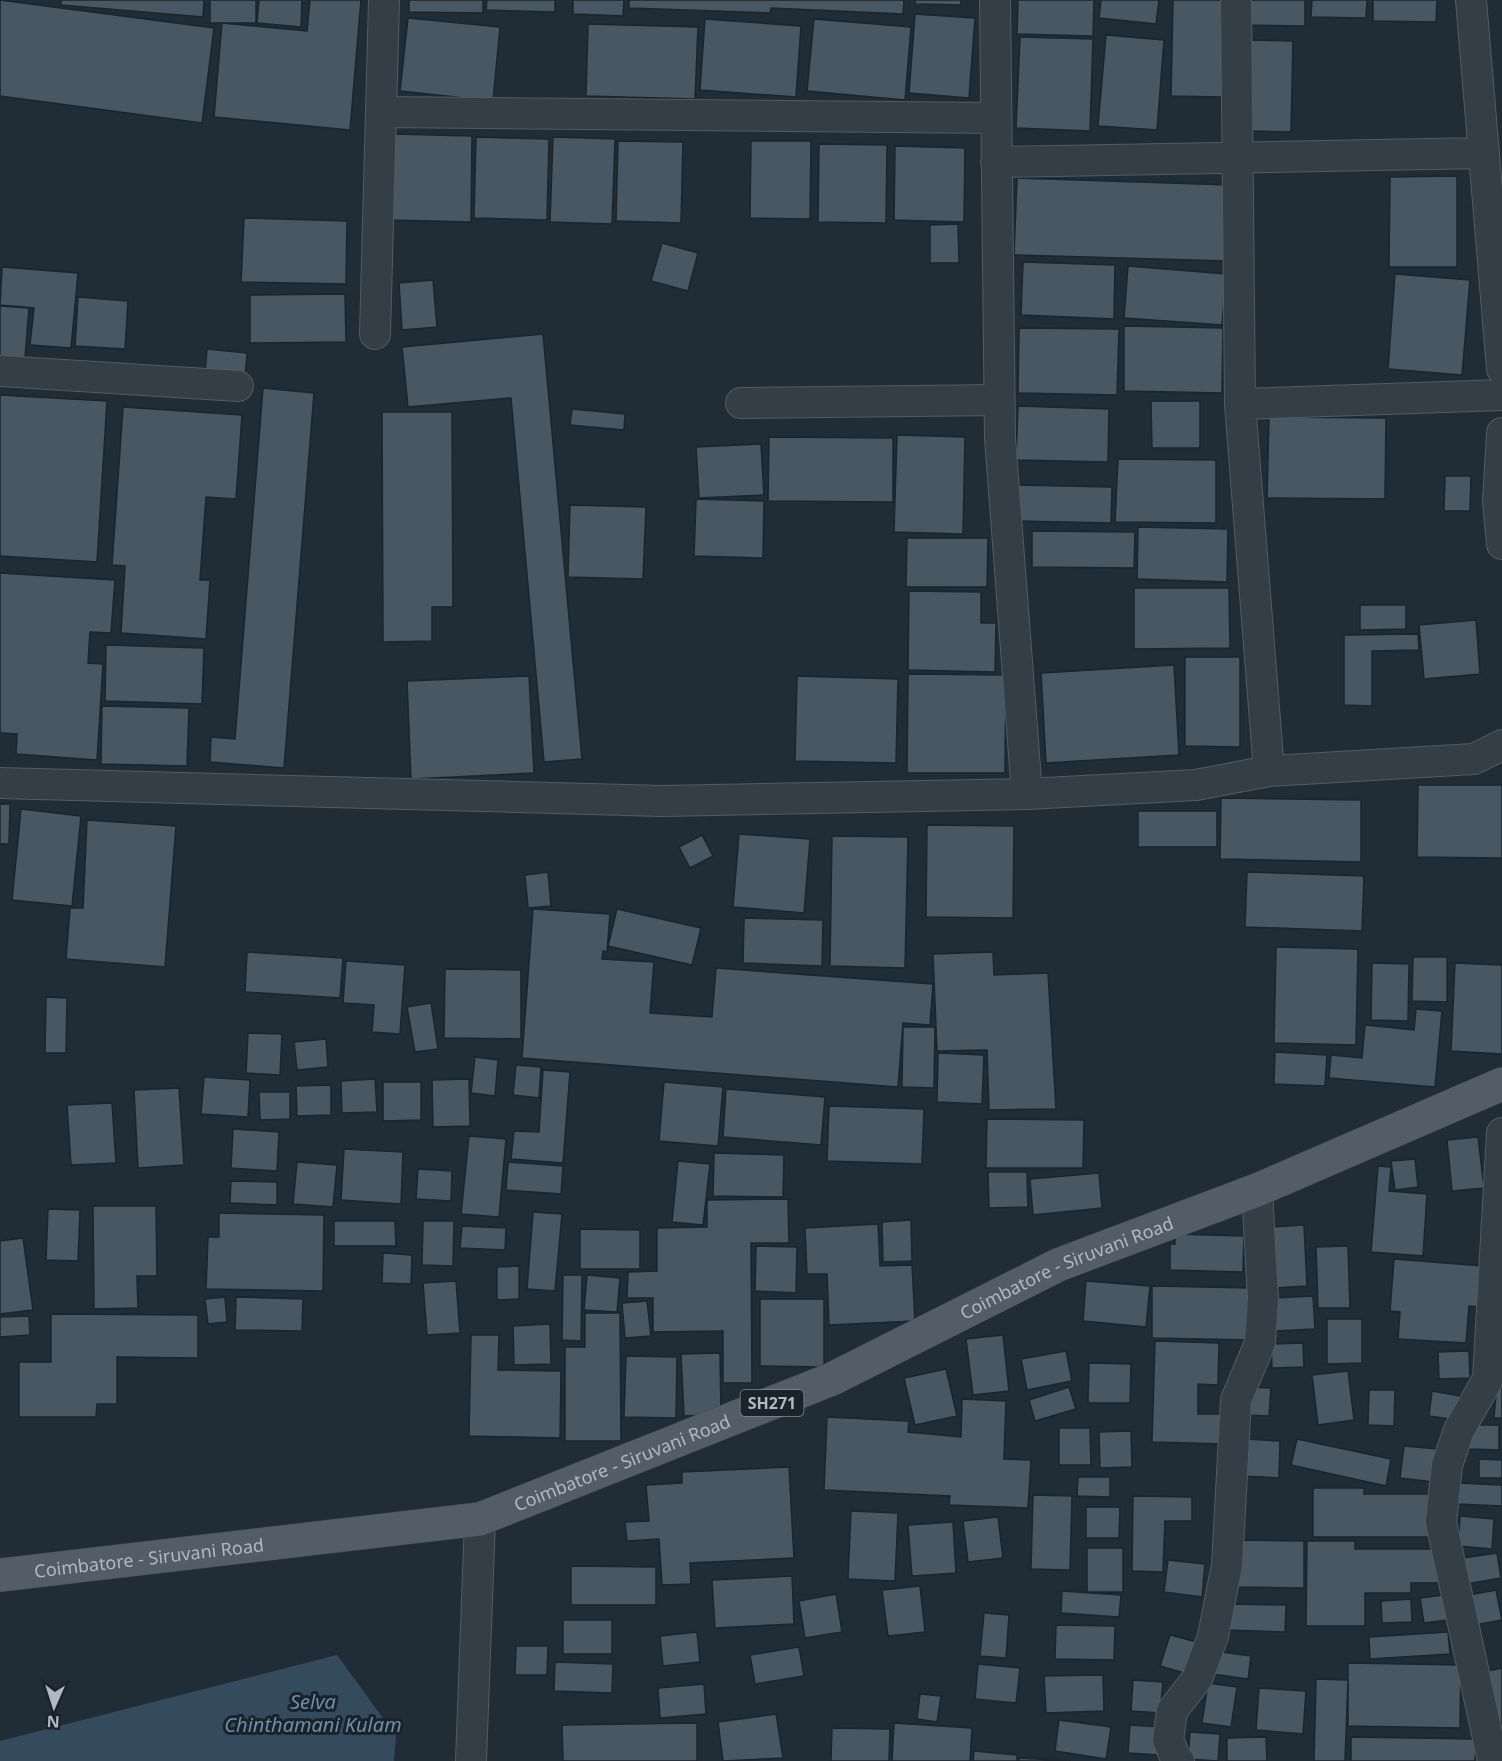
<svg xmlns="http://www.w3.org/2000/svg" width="1502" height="1761" font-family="'Noto Sans',sans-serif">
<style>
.water{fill:#344b5d}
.building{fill:#485762;stroke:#1b252d;stroke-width:1.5}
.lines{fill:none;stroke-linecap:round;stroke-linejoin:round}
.minor-casing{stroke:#515c65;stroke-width:32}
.primary-casing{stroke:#404a53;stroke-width:34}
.minor{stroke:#343e47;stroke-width:30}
.primary{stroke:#525d67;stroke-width:33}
.labels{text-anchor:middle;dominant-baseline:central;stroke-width:6;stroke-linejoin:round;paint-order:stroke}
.shield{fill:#19232b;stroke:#818c96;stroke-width:1.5}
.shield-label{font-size:16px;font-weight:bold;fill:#aeb9c4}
.street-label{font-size:18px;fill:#aeb9c4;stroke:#19232b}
.water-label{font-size:20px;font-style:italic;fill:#6f8ea7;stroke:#19232b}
</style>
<rect width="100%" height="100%" fill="#202d36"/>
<!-- water -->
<path class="water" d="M337,1655L396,1736L394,1761H0V1741Z"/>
<!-- building -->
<path class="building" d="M0,0L214,28L202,123L0,96Z
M61,0H204L203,17L61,5Z
M210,0H256V23H210Z
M259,0H302L301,27L257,23Z
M310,0H361L350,130L214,117L222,23L307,31Z
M409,0H483V13L409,12Z
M487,0H555V12L486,10Z
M573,0H624L623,16L573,14Z
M629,0H904L903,14L771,8L770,13L629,8Z
M915,0H961V5L915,4Z
M1018,0H1094L1093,36L1017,34Z
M1101,0H1159L1156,24L1099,18Z
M1173,0H1221V24H1224L1222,97L1171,96Z
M1242,0H1305V26L1241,25Z
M1312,0H1367L1366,18L1311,17Z
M1373,0H1437L1436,22L1373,21Z
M915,14L975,18L969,98L909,93Z
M408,18L500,27L493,101L400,91Z
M705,19L801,26L796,97L700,90Z
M814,19L911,27L905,100L807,91Z
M588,24L698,27L695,99L586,96Z
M1106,35L1164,40L1157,130L1098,126Z
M1020,37L1093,39L1090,131L1016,128Z
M1244,40L1293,41L1291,132L1243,131Z
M393,134L472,136L471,222L391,220Z
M476,137L549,139L547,220L474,218Z
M553,137L615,139L612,224L550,222Z
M618,141L683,142L681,223L616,221Z
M751,141H811L810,219L750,218Z
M819,144L887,145L886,223L818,222Z
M895,146L965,148L964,222L894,220Z
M1457,176V267H1389L1390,177Z
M1017,178L1231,185L1229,261L1014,255Z
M244,218L347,221L346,284L241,282Z
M958,224L959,263H930V225Z
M662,243L698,253L688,291L651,281Z
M1023,262L1115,265L1114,319L1021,315Z
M1128,266L1226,274L1222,325L1124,318Z
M2,267L78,273L71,348L30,345L34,308L0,305Z
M1395,274L1470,280L1462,375L1388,369Z
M433,280L437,327L402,330L399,283Z
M345,294L346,342L250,343V295Z
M78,297L128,301L125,349L75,346Z
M0,306L29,308L25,358L0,356Z
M1124,326L1223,328L1222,393L1124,391Z
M1019,328L1119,329L1117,395L1018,393Z
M543,334L582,759L544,762L511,398L408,407L402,347Z
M207,349L247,353L245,378L205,374Z
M263,388L314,393L284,768L210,762L211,737L235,739Z
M0,395L107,401L97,562L0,556Z
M1151,401H1200V448H1152Z
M1018,406L1109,409L1108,462L1016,460Z
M123,407L242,415L236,499L206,497L200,580H210L206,639L121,633L125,566L112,565Z
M572,409L625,414L624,430L570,425Z
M382,412H452L453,607H432V641L383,642Z
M1269,417L1386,418L1385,499L1267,498Z
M897,435L965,437L963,534L894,532Z
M769,437L893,438V502L768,501Z
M761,444L764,495L699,498L696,447Z
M1118,459L1216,460V523L1115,522Z
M1445,476H1471L1470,511H1444Z
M1016,485L1112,487L1111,523L1015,521Z
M696,499L764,501L763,558L694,556Z
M570,505L646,507L643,579L568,577Z
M1138,527L1228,529L1227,582L1137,579Z
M1032,531L1135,532L1134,568L1032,567Z
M907,538H988L987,587H906Z
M0,573L115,580L111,633L90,632L88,663L103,664L97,760L16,754L17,734L0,733Z
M1134,588H1229L1230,648L1134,649Z
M909,591L981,592V623H996L995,672L908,670Z
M1360,605H1406V629L1360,630Z
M1476,620L1480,674L1424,679L1419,625Z
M1418,634L1419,650L1372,651V706L1344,705V635Z
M106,645L204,648L202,704L105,701Z
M1185,657H1240V747L1185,746Z
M1174,665L1179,755L1046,763L1041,673Z
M908,674L1006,675L1005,773H907Z
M529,676L534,773L411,779L407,681Z
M797,676L898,679L896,763L795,761Z
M102,706L189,708L187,766L101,764Z
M1418,785H1502V858L1417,857Z
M1221,798L1361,800V862L1220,859Z
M0,804H10L9,844H0Z
M21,809L81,816L72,906L12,900Z
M1138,811H1217V847H1138Z
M87,820L176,826L165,967L66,959L70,908H83Z
M927,825L1014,826L1013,918L926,917Z
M739,834L810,839L804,913L733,907Z
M702,835L713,856L690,868L679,847Z
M832,836L908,837L905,968L830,966Z
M548,872L551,906L528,908L525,875Z
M1247,872L1364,876L1362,931L1245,927Z
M533,909L610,914L607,952L603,951L602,959L654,962L650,1013L712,1017L716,968L933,984L930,1025L903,1023L898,1087L522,1058Z
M617,909L701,928L692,965L608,946Z
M744,918L823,920L822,966L743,963Z
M1276,947L1358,949L1356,1045L1274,1043Z
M247,952L343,958L340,998L245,992Z
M993,952L994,975L1048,973L1056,1109L989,1110L987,1050L937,1051L933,954Z
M1413,957H1447V1002L1412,1001Z
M346,961L405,965L400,1034L372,1032L374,1005L343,1003Z
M1372,963L1409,964L1408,1021L1371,1020Z
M1455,963L1502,965V1054L1451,1051Z
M445,969L521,970V1039L444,1038Z
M46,997L67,998L66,1053H45Z
M431,1003L438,1049L415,1052L407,1007Z
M1416,1009L1442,1011L1435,1087L1329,1078L1331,1055L1362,1058L1365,1025L1414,1030Z
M903,1027H935L934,1088L902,1087Z
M248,1033L282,1034L280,1075L246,1073Z
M326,1039L328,1067L297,1070L294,1042Z
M1275,1052L1327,1055L1325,1086L1274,1084Z
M938,1053L984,1055L982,1104L937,1102Z
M475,1057L498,1060L495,1096L471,1093Z
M516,1065L541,1067L539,1098L513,1095Z
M543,1070L570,1072L563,1163L511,1159L514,1131L539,1132Z
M204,1077L250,1080L248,1117L201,1114Z
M375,1079L377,1112L342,1113L341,1081Z
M469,1079L470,1126L433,1127L432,1080Z
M383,1082H421V1120L383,1121Z
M664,1082L723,1087L718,1146L659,1141Z
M331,1085V1115L297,1116L296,1086Z
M179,1088L184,1165L138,1168L134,1090Z
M726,1089L825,1097L821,1145L723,1137Z
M259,1092H290V1119L260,1120Z
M112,1103L116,1163L71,1165L67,1105Z
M829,1106L924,1109L922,1164L827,1161Z
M987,1119L1084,1120L1083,1168H986Z
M233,1129L279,1132L277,1171L231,1168Z
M469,1136L506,1139L499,1217L461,1214Z
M1478,1137L1484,1188L1452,1191L1447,1140Z
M344,1149L403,1152L401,1204L341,1200Z
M714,1153L784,1155L783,1197L713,1196Z
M1415,1159L1418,1187L1395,1190L1391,1161Z
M678,1161L710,1164L703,1225L672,1222Z
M297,1162L337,1165L333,1207L293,1204Z
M508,1162L563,1166L561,1194L506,1190Z
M1378,1166L1391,1167L1389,1191L1427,1194L1423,1256L1371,1252Z
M418,1169L452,1171L451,1201L416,1199Z
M988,1172H1027L1028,1207L989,1208Z
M1099,1173L1102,1208L1033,1215L1030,1179Z
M231,1181L277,1182V1205L230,1203Z
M788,1199L789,1243H751L752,1383H723V1331L653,1332V1298H627L628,1272L657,1271V1228L707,1227V1200Z
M93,1206H156L157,1276H137L138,1308L94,1309Z
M48,1209L80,1210L78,1261L46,1260Z
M533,1212L562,1214L555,1291L527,1289Z
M219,1213L324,1215L323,1291L206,1289L208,1237H219Z
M911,1220L912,1261L883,1262L882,1222Z
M334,1221H395L396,1246H334Z
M423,1221H454L453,1266L422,1265Z
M878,1224L880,1266L912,1265L915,1321L829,1325L827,1274H807L805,1228Z
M1304,1225L1307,1286L1274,1288L1271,1227Z
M462,1226L506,1228L505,1250L460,1248Z
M580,1229L640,1230V1269H580Z
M1175,1234L1244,1236L1243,1272L1170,1270V1244H1175Z
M23,1238L33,1310L0,1314V1241Z
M756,1246L797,1247L796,1293L755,1291Z
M1348,1246L1350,1308H1318L1316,1247Z
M383,1253L412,1255L411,1284L382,1283Z
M1394,1259L1483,1266L1481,1307L1469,1306L1466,1343L1398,1339L1400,1312L1390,1311Z
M519,1266V1299L497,1300V1267Z
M563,1275H582L581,1341L562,1340Z
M587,1275L620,1278L617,1312L584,1310Z
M456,1281L460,1333L427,1335L423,1283Z
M1086,1281L1150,1286L1146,1327L1083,1321Z
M1152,1286L1253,1288L1252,1340L1152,1338Z
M1313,1296L1315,1329L1276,1331L1274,1298Z
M225,1297L227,1322L208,1324L205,1299Z
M236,1297L303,1299L302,1331L235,1330Z
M760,1299H824V1367L760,1366Z
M647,1301L651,1336L625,1338L622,1303Z
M585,1313H620L621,1441H565V1347H585Z
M51,1314L198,1315V1358L117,1357V1404H97L96,1417H19V1362H51Z
M29,1316L30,1335L0,1337V1317Z
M1327,1319H1362V1363L1327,1364Z
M550,1324L551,1364L514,1365L513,1326Z
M471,1335H499L498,1370L561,1371L560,1438L469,1436Z
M1003,1335L1009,1391L973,1395L966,1339Z
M1155,1341L1219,1343L1218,1385L1198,1384V1414H1225V1444L1152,1442Z
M1303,1343L1304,1367L1272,1368L1271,1344Z
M1066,1351L1072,1381L1027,1390L1021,1359Z
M1469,1351L1470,1378L1439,1379L1438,1352Z
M720,1353L721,1415L684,1416L681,1354Z
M626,1356L677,1357L676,1418L624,1417Z
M1089,1363L1131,1364L1130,1403H1088Z
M946,1369L957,1416L915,1425L904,1378Z
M1498,1370L1502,1371V1418H1494Z
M1348,1371L1354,1420L1318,1425L1312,1375Z
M1069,1387L1076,1409L1035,1421L1029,1400Z
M1244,1387L1271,1388L1269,1416L1243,1415Z
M1369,1390H1395L1394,1426L1368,1425Z
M1432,1391L1460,1396L1456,1420L1429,1416Z
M962,1399L1006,1401L1004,1459L1031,1460L1028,1508L949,1505L950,1496L824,1490L827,1417L909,1421L908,1432L961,1437Z
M1470,1425H1499V1450L1469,1449Z
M1059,1428H1090L1091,1465H1059Z
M1131,1431L1132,1467L1100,1468L1099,1432Z
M1244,1439L1280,1441L1279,1478L1242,1476Z
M1297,1439L1391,1459L1386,1486L1291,1465Z
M1404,1446L1438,1449L1434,1482L1400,1478Z
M1479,1459L1502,1460V1478H1479Z
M789,1467L794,1558L690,1563L691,1584L662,1585L659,1539L627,1541L625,1522L649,1521L646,1485L682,1483V1472Z
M1078,1477H1110V1497L1077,1496Z
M1458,1483L1502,1485V1506L1457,1504Z
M1313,1488H1364V1494H1436V1537H1313Z
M1033,1495L1072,1496L1070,1570L1031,1569Z
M1133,1496L1192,1497V1521H1165L1163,1572L1132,1571Z
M1086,1507H1120L1119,1538H1086Z
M851,1511L898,1513L895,1581L848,1579Z
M1460,1516L1494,1519L1492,1549L1458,1546Z
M998,1517L1003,1558L968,1562L963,1521Z
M953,1522L956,1573L912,1576L908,1525Z
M1239,1540L1304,1541V1588L1238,1587Z
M1307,1541H1355V1549H1439V1583H1411V1593H1365V1626H1306Z
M1087,1548H1123V1592H1087Z
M1497,1553L1501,1578L1461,1585L1456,1559Z
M1168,1560L1205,1564L1202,1597L1164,1592Z
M571,1566L656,1567V1605H571Z
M792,1576L794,1624L715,1628L712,1580Z
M920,1586L925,1632L888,1636L882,1590Z
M1496,1590L1502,1620L1469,1626L1464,1596Z
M1062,1591L1121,1595L1119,1617L1061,1613Z
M836,1594L842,1632L805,1638L799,1601Z
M1444,1595L1448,1620L1424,1623L1420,1598Z
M1411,1599L1412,1622L1382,1623L1381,1601Z
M1226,1604L1286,1605L1285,1632L1225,1630Z
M984,1613L1009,1615L1006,1658L980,1656Z
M563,1620H612V1654H563Z
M1056,1625L1115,1626L1114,1660L1055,1659Z
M697,1632L700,1662L663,1666L660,1636Z
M1448,1632L1450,1654L1370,1659L1369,1637Z
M1170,1635L1197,1642L1188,1674L1160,1666Z
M516,1646H548L547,1675H515Z
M799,1647L804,1676L755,1684L750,1655Z
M1215,1651L1251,1656L1248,1679L1212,1674Z
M555,1662L613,1664L612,1693L554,1691Z
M1348,1663L1461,1665L1460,1728L1348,1726Z
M978,1664L1020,1668L1016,1703L975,1699Z
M1502,1668V1724H1500L1488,1671Z
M1103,1675L1104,1711L1046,1713L1044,1676Z
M1316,1679L1348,1680L1345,1761H1314Z
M1133,1680L1163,1682L1160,1713L1131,1711Z
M1208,1683L1237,1687L1231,1727L1202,1723Z
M704,1684L706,1714L660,1718L658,1688Z
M1259,1688L1306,1691L1303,1734L1256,1730Z
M920,1694L941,1696L937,1722L917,1719Z
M776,1714L783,1758L723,1761L718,1722Z
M1059,1720L1111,1727L1106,1759L1055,1751Z
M697,1723V1761H563L562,1725Z
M894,1723L972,1728L970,1761H892Z
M1130,1725L1161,1727L1159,1755L1128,1753Z
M832,1728L890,1729L889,1761H831Z
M1190,1732L1220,1734L1218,1761L1188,1759Z
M1266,1737L1267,1761H1227V1738Z
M1351,1737L1476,1739L1475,1761H1351Z
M974,1751L1017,1755V1761H973Z
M1019,1758L1071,1761H1019Z"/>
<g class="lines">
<!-- minor casing -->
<g class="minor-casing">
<path id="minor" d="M995,0L1000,438L1027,794
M1236,0L1240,404L1269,771
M1471,0L1502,369
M381,112L996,118
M996,162L1484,153
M375,334L384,0
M0,371L238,386
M741,403L999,400
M1240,404L1502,395
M1502,433L1498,501L1502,544
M0,783L662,801L1027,794L1196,785L1269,771L1474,759L1502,745
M471,1761L480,1519
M1179,1761L1176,1759L1168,1740L1172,1711L1197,1679L1213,1636L1227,1565L1236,1400L1260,1343L1263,1298L1257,1190
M1493,1761L1441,1522L1447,1465L1459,1430L1488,1379L1502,1133"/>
</g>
<!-- primary casing -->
<g class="primary-casing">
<g id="primary">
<path id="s1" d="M0,1575L480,1519L832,1379L1058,1265L1257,1190L1502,1084"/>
</g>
</g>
<!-- minor -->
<use href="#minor" class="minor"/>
<!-- primary -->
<use href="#primary" class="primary"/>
</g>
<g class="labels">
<!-- shield labels -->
<rect class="shield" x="740.5" y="1390" width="63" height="26" rx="4.5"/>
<g class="shield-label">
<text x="772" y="1403">SH271</text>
</g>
<!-- street labels -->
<g class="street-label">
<text stroke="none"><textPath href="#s1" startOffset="1122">Coimbatore - Siruvani Road</textPath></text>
<text stroke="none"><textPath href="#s1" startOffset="636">Coimbatore - Siruvani Road</textPath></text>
<text stroke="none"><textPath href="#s1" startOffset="150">Coimbatore - Siruvani Road</textPath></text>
</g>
<!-- water labels -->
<g class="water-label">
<text x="313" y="1701">Selva<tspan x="313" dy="23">Chinthamani Kulam</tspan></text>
</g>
</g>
<!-- north arrow -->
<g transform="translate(54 1707) rotate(183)" stroke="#19232b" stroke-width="4.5" paint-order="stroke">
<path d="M0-4.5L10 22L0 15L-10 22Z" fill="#aeb9c4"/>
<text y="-9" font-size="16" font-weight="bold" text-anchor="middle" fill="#aeb9c4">N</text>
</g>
</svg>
